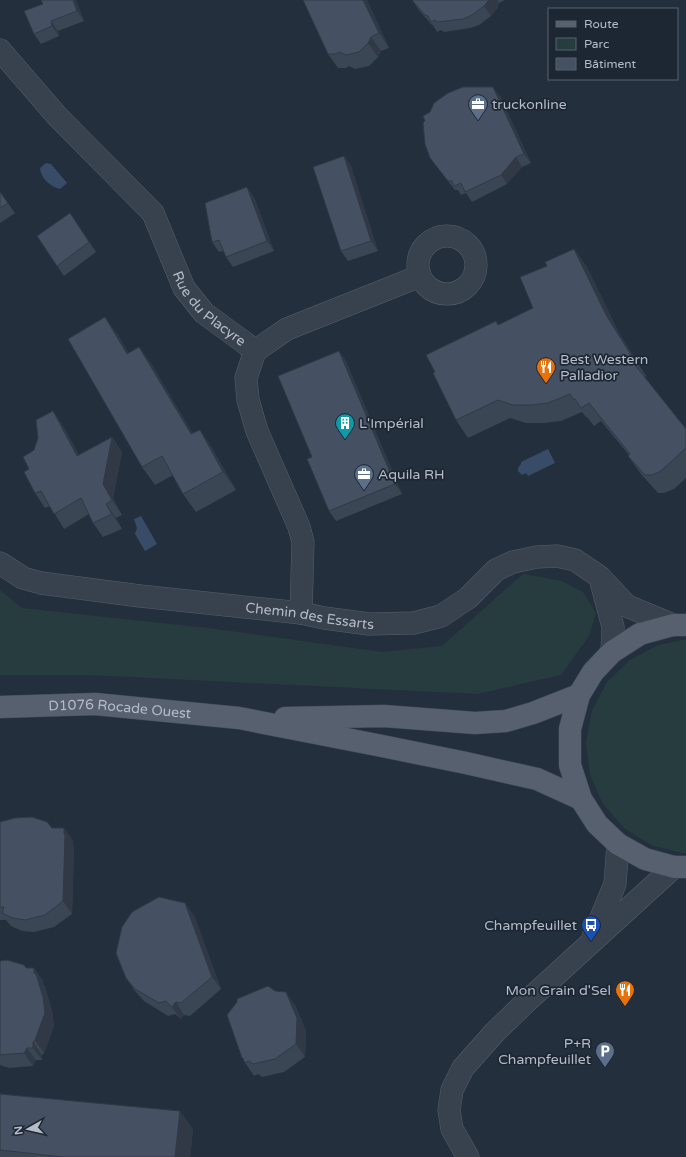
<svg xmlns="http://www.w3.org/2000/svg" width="686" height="1157" font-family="'Varela Round',sans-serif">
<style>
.green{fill:#263c3f}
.water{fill:#394c67}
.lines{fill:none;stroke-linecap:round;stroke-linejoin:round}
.minor-casing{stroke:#565f6c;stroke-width:23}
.major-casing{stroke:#414a57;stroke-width:23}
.minor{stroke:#38414e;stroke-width:22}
.major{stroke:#56606e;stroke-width:22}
.wall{fill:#3b4654}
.shaded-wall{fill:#303945}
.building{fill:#455162;stroke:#303945}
.labels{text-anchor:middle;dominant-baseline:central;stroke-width:3.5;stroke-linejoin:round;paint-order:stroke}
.poi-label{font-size:14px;fill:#b4bcc9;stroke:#1d2633;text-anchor:start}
.street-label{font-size:14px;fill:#b4bcc9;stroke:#1d2633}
</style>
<rect width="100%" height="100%" fill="#242f3e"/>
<!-- green -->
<path class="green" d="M523,574L562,581L583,592L596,613L589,636L561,675L477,694L89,675H0V590L22,608L208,628L382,652L442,646Z
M686,639V853H682L651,845L624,828L603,804L590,775L586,742L592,711L607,682L630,660L658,645Z"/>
<!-- water -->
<path class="water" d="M46,163L51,164L67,183L60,189C50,186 41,179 40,168Z
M548,449L555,463L528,476L526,473L522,475L518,471V468L521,464V462Z
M141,516L157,544L145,551L135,534L137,528L134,519Z"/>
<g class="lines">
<!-- minor casing -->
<g class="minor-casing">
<g id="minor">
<path id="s1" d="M0,50L57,116L153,213L184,288L204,313L245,343L255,351L246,378L248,400L257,431L299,527L303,542L301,613"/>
<circle cx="447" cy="265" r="29"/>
<path d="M255,351L287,329L420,276"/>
<path id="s2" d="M0,563L23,578L41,583L140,596L301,613L324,618L369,624L414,623L441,616L468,598L496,570L513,562L537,557L557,556L575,560L600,577L627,606L673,625"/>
<path d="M600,578L613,627L612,652"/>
<path d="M593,937L615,884L618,844"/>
<path d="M468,1157L452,1129L449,1110L452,1090L463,1068L495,1032L525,1003L674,867"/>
</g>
</g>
<!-- major casing -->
<g class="major-casing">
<g id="major">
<path d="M686,625H673L640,634L612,652L593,672L579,695L570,729V765L581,799L597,824L618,844L645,859L674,867H686"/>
<path id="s3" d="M0,707L95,704L239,718L377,745L466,763L537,779L581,799"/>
<path d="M285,718L384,716L475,723L506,721L533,713L579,695"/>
</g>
</g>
<!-- minor -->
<use href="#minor" class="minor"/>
<!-- major -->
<use href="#major" class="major"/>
</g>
<!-- wall -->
<path class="wall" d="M41,0H76L84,21L58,31L59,36L41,44L34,34L43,4Z
M303,0H367L389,48L381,51L378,57L369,66L355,69L349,66L346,68H338L328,54Z
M412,0H505L499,3L497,9L491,16L479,25L470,28L444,32L441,30L437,32L433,25H432L418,9Z
M500,96L531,163L522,167L507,184L472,202L466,193L461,195L458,190H455L430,158V112Z
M344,156L351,166L378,251L348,261L341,251Z
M0,192L15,213L0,223Z
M254,197L274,251L233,267L226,257L223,251L219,252L212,242Z
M70,213L96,252L64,276L37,236Z
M574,249L587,267L619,333L646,376L645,377L686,429V478L674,489L664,493H658L641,474L628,456L629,455L601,421L594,426L587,417H586L582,412L561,421L544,423H526L510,418L468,438L456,420L496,321L498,325L533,308L547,266Z
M118,335L128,353L139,347L152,365L192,433L200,430L212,448L236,490L196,512L183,494L173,475L155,485L142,467Z
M339,351L346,361L402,494L336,521L329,511L312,457Z
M53,411L63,426L79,455L112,437L122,452L113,498L122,515L116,518L122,529L103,537L93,523L89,514L64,529L50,506L45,508L35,493L29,469Z
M0,822L52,828L73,840V846L74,847L72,914L54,927L34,932L22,931L11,926L6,920H0Z
M194,915L221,989L190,1016L184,1015L181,1019L175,1014L168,1016L144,1001L135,991L126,978Z
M0,961L26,968H34L43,981V984L45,987L52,1010L54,1026L44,1053L42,1055V1060H36L33,1066L9,1068L0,1065Z
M275,991L295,1005L306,1031L305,1057L284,1072L262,1077L258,1074L254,1076L242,1058Z
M0,1094L193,1129L190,1157H0Z"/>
<!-- shaded-wall -->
<path class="shaded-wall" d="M73,0H76L84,21L77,11Z
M363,0H367L389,48L379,33Z
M489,0H497L499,3L497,9L491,16L484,6Z
M51,21L58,31L59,36L52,26Z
M371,37L381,51L378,57L368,43Z
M493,87L500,96L531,163L524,154Z
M344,156L351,166L378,251L371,241Z
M516,157L522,167L507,184L501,175Z
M247,187L254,197L274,251L267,241Z
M574,249L587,267L619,333L646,376L633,358L606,315Z
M105,317L118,335L140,372L127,354Z
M139,347L152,365L204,452L191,434Z
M339,351L346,361L402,494L395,484Z
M53,411L63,426L87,471L77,456Z
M200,430L212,448L236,490L223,472Z
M112,437L122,452L113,498L122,515L112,500L103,484Z
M106,504L116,518L122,529L112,514Z
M64,828L73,840V846L74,847L72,914L63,901Z
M185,903L194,915L221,989L212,977Z
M34,968L43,981V984L45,987L52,1010L54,1026L44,1053L35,1040Z
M286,992L295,1005L306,1031L305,1057L296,1044Z
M176,1002L184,1015L181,1019L172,1007Z
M33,1042L42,1055V1060L33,1048Z
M27,1048L36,1060L33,1066L24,1053Z
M180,1111L193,1129L190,1157H175Z"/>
<!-- building -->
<path class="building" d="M41,0H73L77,11L51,21L52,26L34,34L24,11L43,4Z
M303,0H363L379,33L371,37L368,43L359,52L346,55L339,52L336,54H328Z
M412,0H489L484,6L472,15L463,19L437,22L435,20L431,22L428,16L425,15Z
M463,87H493L524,154L516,157L501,175L465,192L461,183L454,186L452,181H448L430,158L425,144L423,123L425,121L423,116L430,112L434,103L448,93Z
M344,156L371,241L341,251L313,167Z
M247,187L267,241L226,257L219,240L212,242L205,203Z
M0,192L8,203L0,208Z
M70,213L89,242L57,266L37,236Z
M574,249L606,315L633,358L631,360L686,429V448L661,471L652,475H645L628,456L630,454L589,403L581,408L575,399H573L570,394L548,403L531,405H513L498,400L456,420L433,373L435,372L426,355L496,321L498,325L533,308L520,277L547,266L545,262Z
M105,317L127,354L139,347L191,434L200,430L223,472L183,494L162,456L142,467L68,339Z
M339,351L395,484L329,511L307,459L312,457L278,376Z
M53,411L77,456L112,437L103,484L112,500L106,504L112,514L93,523L81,498L54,514L41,491L35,493L24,472L29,469L23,457L34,450L38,438L36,420Z
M32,817L47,822L52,828H64V834L65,835L63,901L45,915L25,920L13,918L2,913L4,907H0V822L15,818Z
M159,897L185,903L212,977L181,1003L176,1002L172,1007L166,1001L159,1003L135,989L126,978L116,953L122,927L132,912Z
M7,960L24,965L26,968H34V973L36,974L43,997L45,1013L35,1040L33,1042V1048H27L24,1053L0,1055V961Z
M268,986L275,991L286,992L297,1018L296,1044L275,1059L253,1064L249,1061L245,1063L243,1058H242L227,1015L237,1002V999Z
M0,1094L180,1111L175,1157H63L0,1150Z"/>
<!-- icons -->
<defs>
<g id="office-pin" transform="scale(1)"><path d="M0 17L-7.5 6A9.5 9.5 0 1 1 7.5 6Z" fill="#5c6f8a" stroke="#1d2633"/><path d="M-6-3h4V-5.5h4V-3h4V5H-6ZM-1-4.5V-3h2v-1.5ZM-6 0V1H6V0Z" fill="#fff"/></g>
<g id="restaurant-pin" transform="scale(1)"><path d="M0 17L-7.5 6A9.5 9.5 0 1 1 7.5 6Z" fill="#e8710a" stroke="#1d2633"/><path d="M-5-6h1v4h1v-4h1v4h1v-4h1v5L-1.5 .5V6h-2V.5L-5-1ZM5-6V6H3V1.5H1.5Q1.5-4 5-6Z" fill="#fff"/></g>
<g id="building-pin" transform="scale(1)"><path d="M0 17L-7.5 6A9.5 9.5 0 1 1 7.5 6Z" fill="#0f9aa8" stroke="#1d2633"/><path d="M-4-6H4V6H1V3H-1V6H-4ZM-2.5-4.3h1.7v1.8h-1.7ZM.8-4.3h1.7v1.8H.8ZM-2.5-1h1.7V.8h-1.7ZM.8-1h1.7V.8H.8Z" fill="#fff"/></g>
<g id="bus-pin" transform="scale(1)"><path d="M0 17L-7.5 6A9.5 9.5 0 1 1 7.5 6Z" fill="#1a4fb4" stroke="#1d2633"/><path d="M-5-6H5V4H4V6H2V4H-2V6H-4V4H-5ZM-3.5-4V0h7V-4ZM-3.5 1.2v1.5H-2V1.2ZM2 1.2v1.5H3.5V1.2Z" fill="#fff"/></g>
<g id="parking-pin" transform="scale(1)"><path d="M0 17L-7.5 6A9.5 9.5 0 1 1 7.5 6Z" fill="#5c6f8a" stroke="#1d2633"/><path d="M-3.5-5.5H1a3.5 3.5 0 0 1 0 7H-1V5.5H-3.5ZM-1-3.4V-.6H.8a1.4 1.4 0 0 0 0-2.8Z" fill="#fff"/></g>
</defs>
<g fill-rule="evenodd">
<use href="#office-pin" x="478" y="104"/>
<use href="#restaurant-pin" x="546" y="367"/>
<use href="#building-pin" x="345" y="423"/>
<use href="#office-pin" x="364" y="474"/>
<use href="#bus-pin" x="591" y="925"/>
<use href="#restaurant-pin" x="625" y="990"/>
<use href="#parking-pin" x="605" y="1051"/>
</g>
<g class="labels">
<!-- poi labels -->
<g class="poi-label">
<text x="492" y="104">truckonline</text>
<text x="560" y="359">Best Western<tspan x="560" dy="16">Palladior</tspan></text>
<text x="359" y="423">L'Impérial</text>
<text x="378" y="474">Aquila RH</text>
<text x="577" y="925" text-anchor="end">Champfeuillet</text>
<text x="611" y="990" text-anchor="end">Mon Grain d'Sel</text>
<text x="591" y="1043" text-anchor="end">P+R<tspan x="591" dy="16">Champfeuillet</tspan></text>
</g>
<!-- street labels -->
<g class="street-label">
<text stroke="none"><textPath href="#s1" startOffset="337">Rue du Placyre</textPath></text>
<text stroke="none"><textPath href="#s2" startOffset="317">Chemin des Essarts</textPath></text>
<text stroke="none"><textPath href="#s3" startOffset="120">D1076 Rocade Ouest</textPath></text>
</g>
</g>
<!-- legend -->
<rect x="548" y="8" width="130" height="72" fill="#1d2633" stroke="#59626f"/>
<rect x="556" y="21" width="20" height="6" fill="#56606e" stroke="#59626f"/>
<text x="584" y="28" font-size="12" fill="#b4bcc9">Route</text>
<rect x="556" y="38" width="20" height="12" fill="#263c3f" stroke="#59626f"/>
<text x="584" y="48" font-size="12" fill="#b4bcc9">Parc</text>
<rect x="556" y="58" width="20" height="12" fill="#455162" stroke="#59626f"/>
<text x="584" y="68" font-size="12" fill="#b4bcc9">Bâtiment</text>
<!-- north arrow -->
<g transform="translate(28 1129) rotate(262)" stroke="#1d2633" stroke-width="3" paint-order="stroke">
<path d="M0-3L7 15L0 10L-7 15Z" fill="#b4bcc9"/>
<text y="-6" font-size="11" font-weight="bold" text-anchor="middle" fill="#b4bcc9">N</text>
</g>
</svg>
